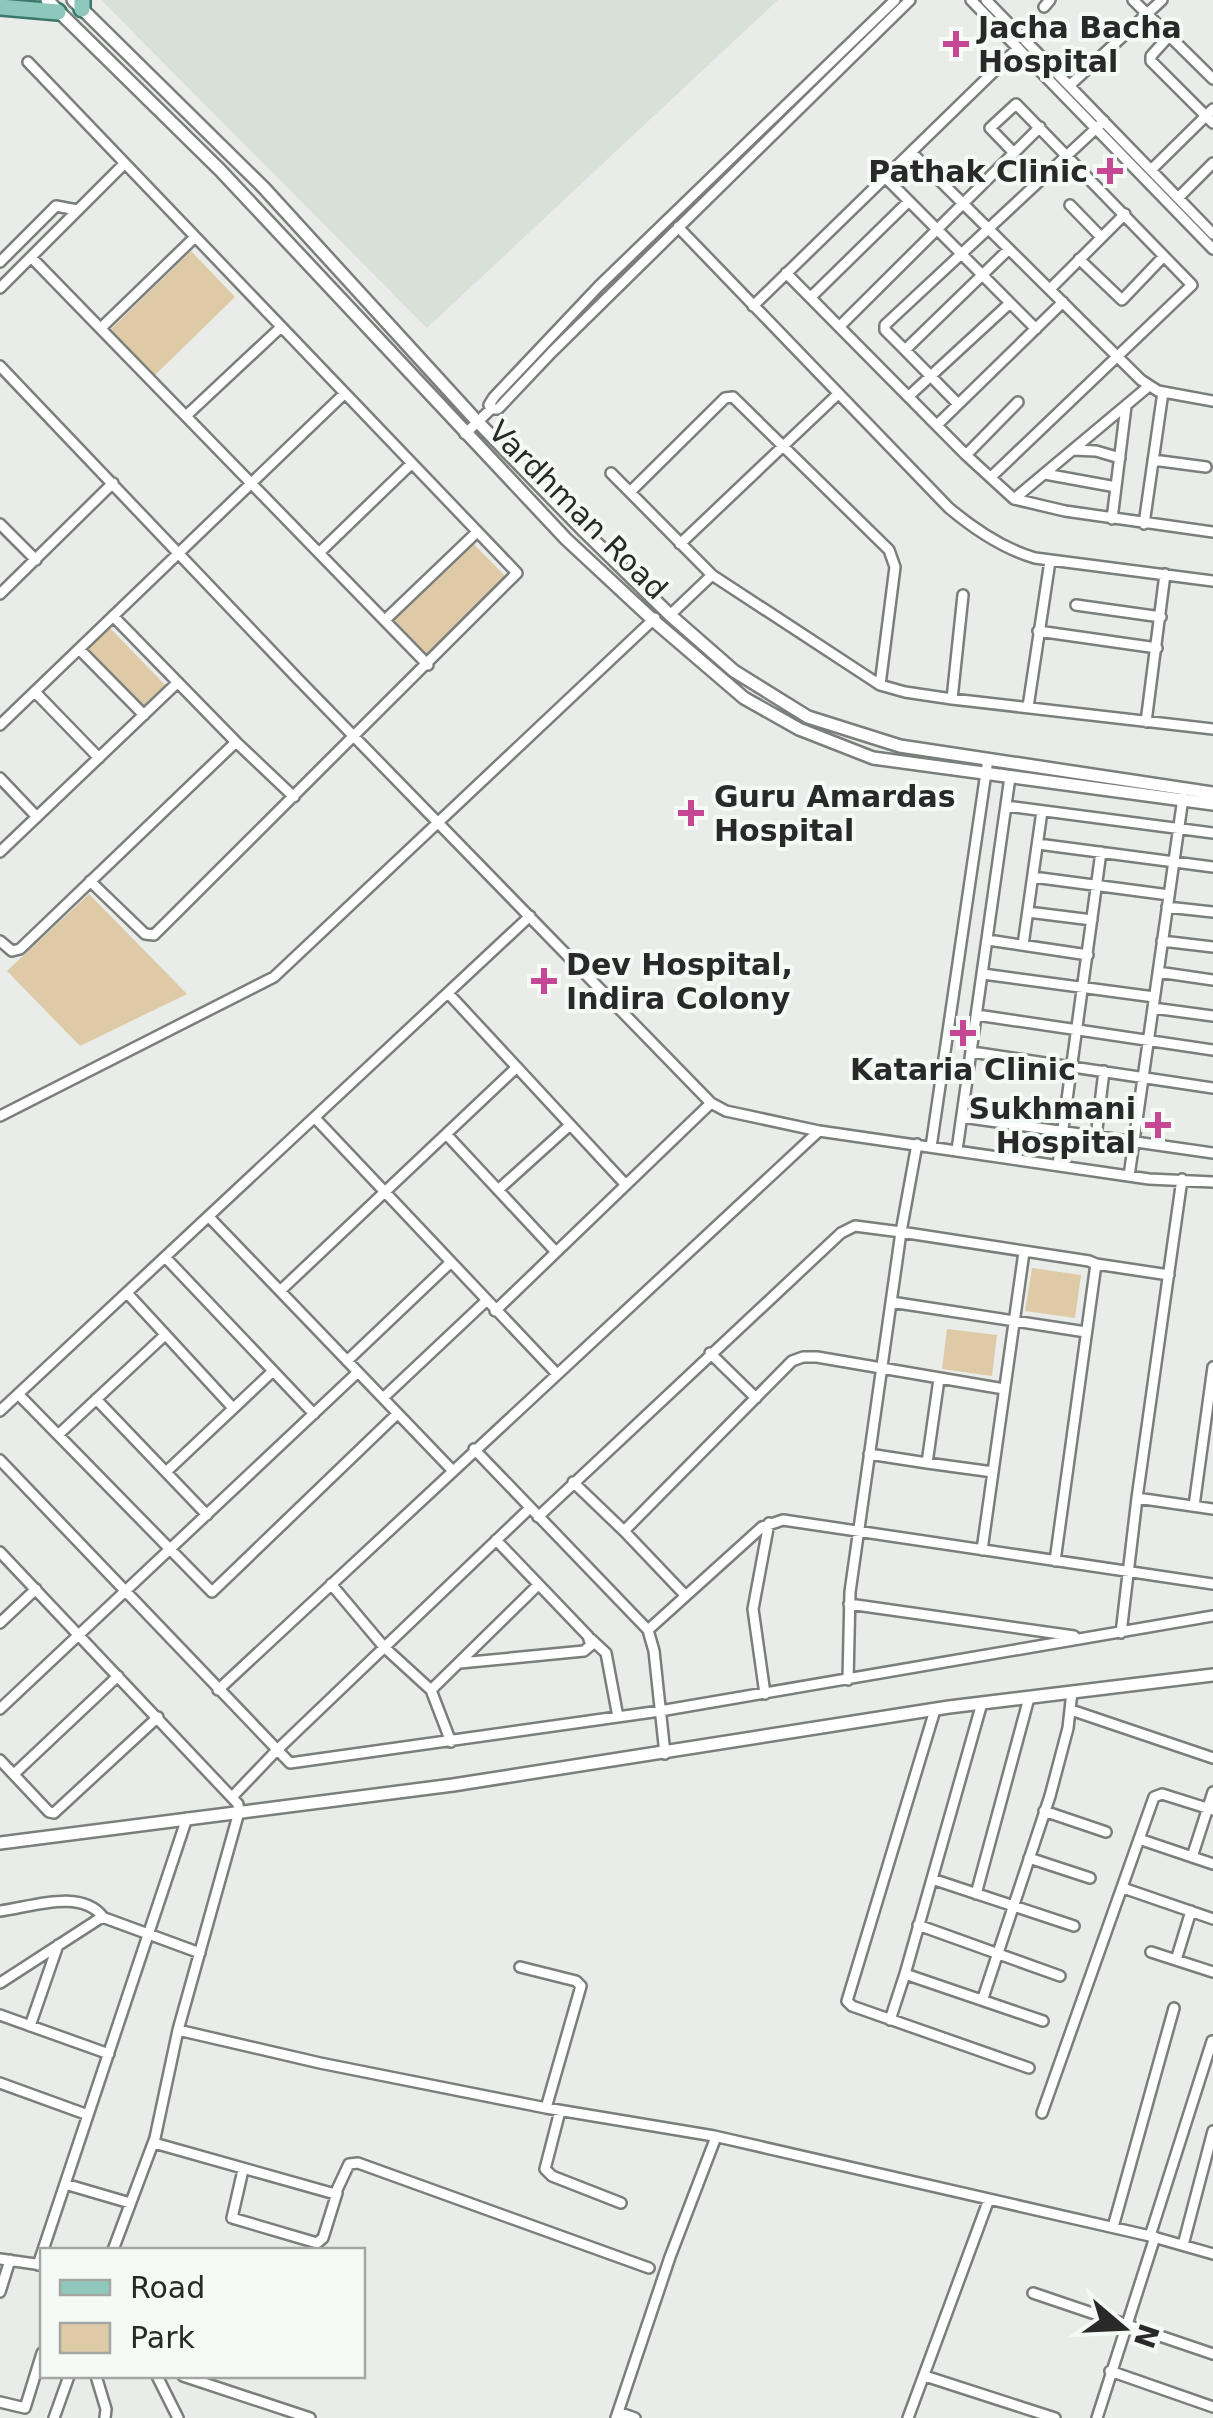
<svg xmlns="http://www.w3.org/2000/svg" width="1213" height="2418" font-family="'DejaVu Sans',sans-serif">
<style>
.built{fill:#d8e1d8}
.green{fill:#decaa6}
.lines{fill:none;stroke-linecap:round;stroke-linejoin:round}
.minor-casing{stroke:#7b7f7b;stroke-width:14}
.tertiary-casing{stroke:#7b7f7b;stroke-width:16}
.primary-casing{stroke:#39786a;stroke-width:20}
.minor{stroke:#fff;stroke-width:9}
.tertiary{stroke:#fff;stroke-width:11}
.primary{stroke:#8ec7bb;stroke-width:15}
.poi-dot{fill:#c64793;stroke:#f6faf6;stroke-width:4}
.labels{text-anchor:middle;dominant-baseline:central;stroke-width:8;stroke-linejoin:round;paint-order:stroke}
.poi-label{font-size:30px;font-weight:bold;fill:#282928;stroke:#f6faf6;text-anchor:start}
.street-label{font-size:30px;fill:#282928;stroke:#f6faf6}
</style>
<rect width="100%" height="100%" fill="#e9ece9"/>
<!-- built -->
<path class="built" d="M101,0H778L427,328Z"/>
<!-- green -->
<path class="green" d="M191,251L235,297L152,378L108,332Z
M469,539L505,576L424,656L388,619Z
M109,627L167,687L144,709L86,649Z
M89,894L187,994L80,1046L7,971Z
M1032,1268L1081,1275L1075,1318L1025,1311Z
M947,1329L997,1335L992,1376L942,1369Z"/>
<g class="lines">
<!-- minor casing -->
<g class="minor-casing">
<path id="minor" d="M971,0L1213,249
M986,0L1213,234
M1133,0L1213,79
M1044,7L1050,0
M1169,36L1151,56V61L1213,123
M28,62L517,573L154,935L145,934L90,881
M1070,85L1162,0
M911,152L1141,380L1158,391L1213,401
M1151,170L1213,109
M885,177L1036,329
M1178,198L1213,163
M1070,205L1101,237
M678,227L949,508C974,529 1004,549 1035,558L1213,581
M1009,249L905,350L885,330V325L1104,121
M31,257L428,665
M1079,259L1122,300L1164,256
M0,262L56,206L77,210
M786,273L966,455L1014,499L1149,386
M0,288L123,165
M1050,289L1125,214
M811,297L909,201
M753,306L1018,48
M840,326L1040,127
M102,327L194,238
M905,350L958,404
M0,366L298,679L711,1103L726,1111L819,1131L1149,1179L1213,1182
M909,396L1010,303
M491,409L489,405L494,397L599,286L895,0
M187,415L280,328
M937,425L1063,302
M465,434L491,409H498L552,352L910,0
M1073,450L1096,451L1120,458
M966,455L1018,402
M1153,460L1206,467
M611,473L712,575L880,685L905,692L952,699L1213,729
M1045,474L1116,487
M991,477L1192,285L1016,104L990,128L1013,152
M630,492L725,398L733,397L889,550L895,567L880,685
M1014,499L1065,511L1213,532
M1112,519L1126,406
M0,524L36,560
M1144,524L1163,392
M680,544L838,394
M320,552L411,464
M0,594L113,483
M1076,605L1161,617
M670,615L712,575
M113,616L236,742
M385,620L477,532
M1038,631L1157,648
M79,649L144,715
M35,692L99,758
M952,699L963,595
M1028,707L1050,561
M1146,722L1165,574
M0,725L344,394
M0,778L37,817
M1006,806L1213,833
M1038,844L1213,867
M0,852L176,684
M1033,877L1169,895
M1167,907L1213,912
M1028,912L1092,920
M988,940L1088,955
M0,941L12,951L20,949L236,742L294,797
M1162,941L1213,947
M1023,945L1042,811
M1158,972L1213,980
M983,974L1154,997
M448,993L626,1185
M1153,1008L1213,1016
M977,1015L1213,1050
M972,1052L1213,1088
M0,1116L274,977L655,618
M962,1117L1213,1153
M315,1118L556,1373
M446,1134L556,1252
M1096,1137L1104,1071
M931,1147L988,759
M957,1150L1010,777
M1058,1165L1101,852
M1129,1176L1183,798
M1182,1179L1137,1498L1213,1509
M498,1190L570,1125
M209,1217L452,1470
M165,1257L314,1414
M1096,1264L1169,1275
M280,1291L517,1067
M127,1293L233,1408
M891,1302L1086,1332
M495,1311L711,1103
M710,1353L756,1398
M347,1361L450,1263
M939,1379L927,1463L993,1472
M18,1394L212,1592L397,1414
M383,1398L486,1301
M96,1399L207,1515
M0,1411L530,916
M58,1435L165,1335
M474,1449L648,1630L654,1651L665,1754
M869,1454L927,1463
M0,1460L290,1763L660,1711L1213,1616
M166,1472L273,1371
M573,1482L624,1531
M1194,1506L1213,1367
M538,1517L841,1233L855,1226L901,1232L917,1144
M982,1550L1024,1252
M0,1552L238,1804L239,1812L178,2030
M331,1584L384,1647L431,1690L538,1585
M684,1594L624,1531L792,1361L803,1357H817L1004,1389
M849,1604L1074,1636
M0,1623L36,1589
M648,1630L762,1527L783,1520L1213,1584
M1121,1633L1137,1498
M591,1639L606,1653L618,1717
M460,1663L584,1651L591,1645L588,1636L496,1540
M848,1680L850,1592L901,1232L1089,1261L1096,1264L1055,1561
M218,1690L819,1131
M431,1690L451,1742
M765,1694L753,1609L769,1523
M982,1703L905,1974L1043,2021
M0,1709L358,1372
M935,1710L847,2001L852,2006L1029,2068
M1071,1710L1213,1758
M0,1760L49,1812L54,1813L158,1717
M14,1774L118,1676
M233,1796L276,1751L530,1508
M1044,1811L1106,1832
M1139,1839L1213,1864
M1192,1857L1213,1792
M1029,1858L1090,1878
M932,1879L1074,1926
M1123,1888L1213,1919
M976,1894L1029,1698
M0,1911C31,1907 81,1888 103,1917
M918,1925L1060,1976
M1151,1952L1213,1972
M1176,1960L1191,1911
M520,1967L576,1981L581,1986L546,2108
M0,1983L102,1917L200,1953
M983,1998L1050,1796L1068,1728L1072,1692
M0,2015L109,2054
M890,2020L905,1974
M30,2026L58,1945
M0,2083L88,2115
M560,2111L545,2169L552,2176L621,2203
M1042,2113L1154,1797L1162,1794L1213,1810
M154,2143L335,2194L349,2164L358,2163L649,2268
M243,2170L232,2218L317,2243L323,2238L337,2193
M65,2184L130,2203
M1113,2227L1174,2008
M1150,2236L1212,2041
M1183,2245L1213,2131
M113,2250L155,2138L178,2030L320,2063L546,2108L714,2136L1150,2236L1213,2254
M0,2259L42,2265
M38,2265L187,1818
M0,2292L10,2260
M1033,2293L1213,2354
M1110,2371L1213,2407
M96,2376L106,2409L105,2418
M157,2376L178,2418
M183,2376L310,2418
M925,2376L1055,2418
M0,2402L25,2408L42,2353
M618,2412L635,2418
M54,2418L69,2376
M616,2418L670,2257L716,2137
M908,2418L989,2199
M1097,2418L1155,2237"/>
</g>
<!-- tertiary casing -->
<g class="tertiary-casing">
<path id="tertiary" d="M47,0L220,170L566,539L653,620L744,698L799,729L873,758L1213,804
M73,0L264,188L474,418L580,527L670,615L734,671L808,717L900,746L1213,793
M0,1843L453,1785L949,1707L1213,1675"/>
</g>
<!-- primary casing -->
<g class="primary-casing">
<path id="primary" d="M82,0V9
M0,7L58,12"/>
</g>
<!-- minor -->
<use href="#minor" class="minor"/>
<!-- tertiary -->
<use href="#tertiary" class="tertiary"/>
<!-- primary -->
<use href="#primary" class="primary"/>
</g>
<!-- markers -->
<g class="poi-dot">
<path d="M951 29h10v10h10v10h-10v10h-10v-10h-10v-10h10z"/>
<path d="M1105 156h10v10h10v10h-10v10h-10v-10h-10v-10h10z"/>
<path d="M686 798h10v10h10v10h-10v10h-10v-10h-10v-10h10z"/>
<path d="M539 966h10v10h10v10h-10v10h-10v-10h-10v-10h10z"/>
<path d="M958 1018h10v10h10v10h-10v10h-10v-10h-10v-10h10z"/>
<path d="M1153 1110h10v10h10v10h-10v10h-10v-10h-10v-10h10z"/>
</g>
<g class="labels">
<!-- poi labels -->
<g class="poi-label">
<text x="978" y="27">Jacha Bacha<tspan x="978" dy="34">Hospital</tspan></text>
<text x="1088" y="171" text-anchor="end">Pathak Clinic</text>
<text x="714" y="796">Guru Amardas<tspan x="714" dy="34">Hospital</tspan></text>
<text x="566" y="964">Dev Hospital,<tspan x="566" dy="34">Indira Colony</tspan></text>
<text x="963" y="1069" text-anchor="middle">Kataria Clinic</text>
<text x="1136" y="1108" text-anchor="end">Sukhmani<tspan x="1136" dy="34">Hospital</tspan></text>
</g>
<!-- street labels -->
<g class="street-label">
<text transform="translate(578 510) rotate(45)">Vardhman Road</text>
</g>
</g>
<!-- legend -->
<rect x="40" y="2248" width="325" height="130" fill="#f6faf6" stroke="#a4a6a4" stroke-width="2.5"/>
<rect x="60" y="2280" width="50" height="15" fill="#8ec7bb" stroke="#a4a6a4" stroke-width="2.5"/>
<text x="130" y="2298" font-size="30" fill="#282928">Road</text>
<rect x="60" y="2323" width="50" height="30" fill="#decaa6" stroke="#a4a6a4" stroke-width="2.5"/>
<text x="130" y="2348" font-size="30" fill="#282928">Park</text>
<!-- north arrow -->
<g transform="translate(1123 2328) rotate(109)" stroke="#f6faf6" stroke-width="8" paint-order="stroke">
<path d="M0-8L18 38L0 25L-18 38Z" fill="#282928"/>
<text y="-15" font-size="28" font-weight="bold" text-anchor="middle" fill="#282928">N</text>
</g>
</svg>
